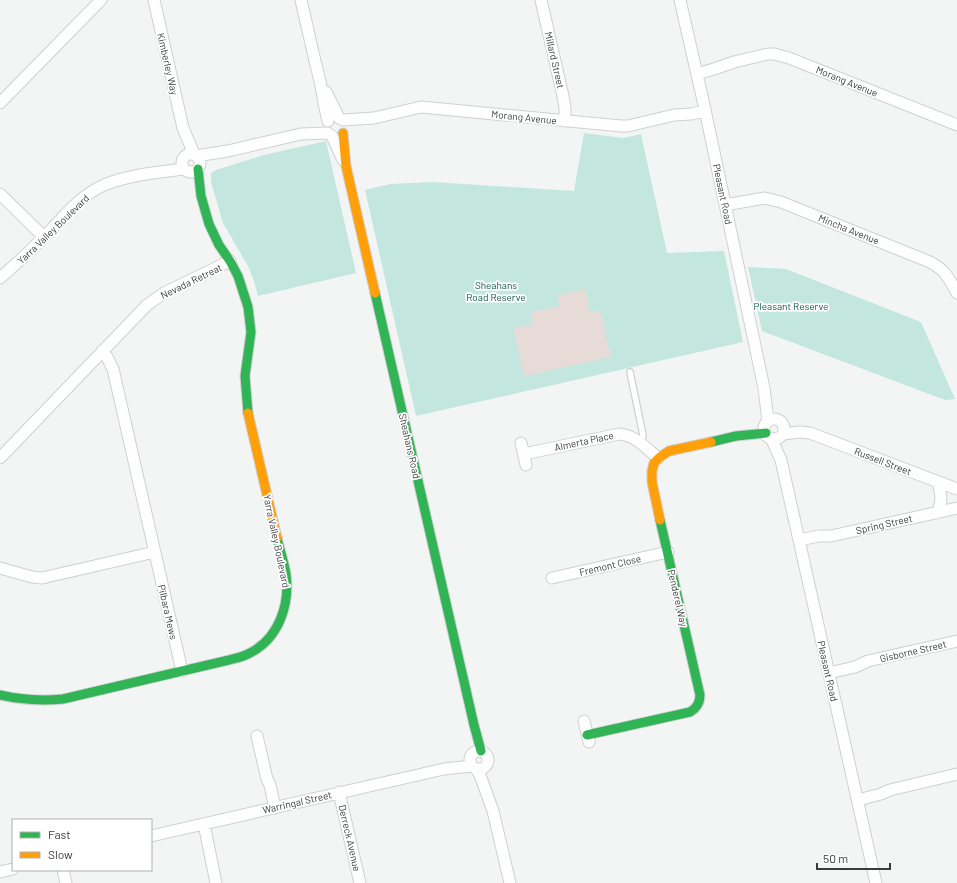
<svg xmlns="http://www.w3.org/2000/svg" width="957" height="883" font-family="Barlow,sans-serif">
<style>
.green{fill:#c3e7de}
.building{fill:#e7dbd7}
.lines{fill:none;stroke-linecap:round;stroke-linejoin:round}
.lane-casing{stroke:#cfd1d0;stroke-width:8}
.street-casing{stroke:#cfd1d0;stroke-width:13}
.fast-casing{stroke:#cfd1d0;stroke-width:11}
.slow-casing{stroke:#cfd1d0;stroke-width:11}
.lane{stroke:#fdfefd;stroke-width:5.5}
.street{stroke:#fdfefd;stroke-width:11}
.fast{stroke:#30b455;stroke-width:9}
.slow{stroke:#ff9f0a;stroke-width:9}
.labels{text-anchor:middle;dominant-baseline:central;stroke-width:3.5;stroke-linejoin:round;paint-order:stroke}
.street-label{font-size:10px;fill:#3a3c3b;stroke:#fff}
.park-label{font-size:10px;fill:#0c564a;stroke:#fff}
</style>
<rect width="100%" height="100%" fill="#f2f5f4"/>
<!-- green -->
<path class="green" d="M584,133L623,138L641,134L667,253L724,251L743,342L416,416L365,190L390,184L433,182L574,191Z
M326,141L356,273L258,296L254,281L249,268L223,223L211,182V173L216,170L264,155Z
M748,267L786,269L921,322L955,399L945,400L762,331Z"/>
<!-- building -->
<path class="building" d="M585,289L590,313L600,310L611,357L524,376L513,328L533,324L530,312L560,306L557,295Z"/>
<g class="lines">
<!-- lane casing -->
<g class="lane-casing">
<path id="lane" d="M630,372L643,435L641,444"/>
</g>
<!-- street casing -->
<g class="street-casing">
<path id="street" d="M154,0L183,128L194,154
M301,0L315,61L320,81L325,108L328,121
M541,0L563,96L565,108V121
M680,0L704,105L764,388L768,421
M697,74L714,69L734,62L768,54H774L789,58L957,125
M326,92L339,118
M0,103L101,0
M343,120L374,118L421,107L621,126H628L674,115L691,114L705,111
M332,136L343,160
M182 163a9 9 0 1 1 18 0a9 9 0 1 1-18 0Z
M196,156L228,151L301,134L328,133
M0,194L44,237
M725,205L765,198L781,202L930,262C945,270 949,278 957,293
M0,278C15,265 30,251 44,237C63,218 79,196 104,185C128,175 159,172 184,169
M102,351L107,357L113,369L182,671
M764 429a10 10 0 1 1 20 0a10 10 0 1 1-20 0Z
M783,434L800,432L810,433L957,489
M771,438L781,460L876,883
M521,443L526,465
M524,454L619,434C635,435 646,448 658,458
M0,458L147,305L164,293L230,261
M937,513C943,500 941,495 938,482
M799,540L819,536H831L957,508
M0,568L32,577L42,578L155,552
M552,578L668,552
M829,673L855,667L868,661L957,641
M584,721L589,742
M257,736L267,779L270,785L275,808
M470 760a9 9 0 1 1 18 0a9 9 0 1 1-18 0Z
M476,769L480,775L493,811L510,883
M339,792L360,883
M858,800L881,794L890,790L957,774
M204,824L216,883
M151,836L444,769L472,766
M63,870L66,883
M0,872L13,869"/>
</g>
<!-- fast casing -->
<g class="fast-casing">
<path id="fast" d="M198,169L201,196L209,224L219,245L230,261L238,276L248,307L251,332L245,376L248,413
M375,293L474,725L481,751
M711,442L736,436L766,433
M0,695C21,700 41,701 63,699L229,660C236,658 243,657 250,653C279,638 290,605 286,574C284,562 280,550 277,538
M587,735L690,712C697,708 700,703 700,695L660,520"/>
</g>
<!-- slow casing -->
<g class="slow-casing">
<path id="slow" d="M343,133L346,166L375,293
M248,413L277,538
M660,520L652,482V471L654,463L660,457L669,451L711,442"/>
</g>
<!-- lane -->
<use href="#lane" class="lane"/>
<!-- street -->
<use href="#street" class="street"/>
<!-- fast -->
<use href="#fast" class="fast"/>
<!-- slow -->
<use href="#slow" class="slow"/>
</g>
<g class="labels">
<!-- street labels -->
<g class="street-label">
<text transform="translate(555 60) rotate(77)">Millard Street</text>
<text transform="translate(168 64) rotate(77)">Kimberley Way</text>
<text transform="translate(847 81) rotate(22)">Morang Avenue</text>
<text transform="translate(524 117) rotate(6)">Morang Avenue</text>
<text transform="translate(723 194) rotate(78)">Pleasant Road</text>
<text transform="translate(53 229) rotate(-44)">Yarra Valley Boulevard</text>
<text transform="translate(849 229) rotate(22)">Mincha Avenue</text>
<text transform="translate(191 281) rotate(-26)">Nevada Retreat</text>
<text transform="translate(584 441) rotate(-12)">Almerta Place</text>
<text transform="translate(410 446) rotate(77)">Sheahans Road</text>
<text transform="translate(883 461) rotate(21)">Russell Street</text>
<text transform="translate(884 524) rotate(-13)">Spring Street</text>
<text transform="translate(277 541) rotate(78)">Yarra Valley Boulevard</text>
<text transform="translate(610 565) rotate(-13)">Fremont Close</text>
<text transform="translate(678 598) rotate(77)">Penderel Way</text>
<text transform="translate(168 612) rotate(77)">Pilbara Mews</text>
<text transform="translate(913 651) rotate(-13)">Gisborne Street</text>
<text transform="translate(828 671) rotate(77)">Pleasant Road</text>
<text transform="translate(297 802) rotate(-13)">Warringal Street</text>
<text transform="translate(350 838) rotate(77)">Derreck Avenue</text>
</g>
<!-- park labels -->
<g class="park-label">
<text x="496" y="285">Sheahans<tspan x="496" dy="12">Road Reserve</tspan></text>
<text x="791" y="306">Pleasant Reserve</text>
</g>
</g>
<!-- legend -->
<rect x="12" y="819" width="140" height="52" fill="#ffffff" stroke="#b0b1b1"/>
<rect x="20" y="832" width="20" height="6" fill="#30b455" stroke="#b0b1b1"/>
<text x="48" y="839" font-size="12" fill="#3a3c3b">Fast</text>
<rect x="20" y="852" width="20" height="6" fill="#ff9f0a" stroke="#b0b1b1"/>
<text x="48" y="859" font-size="12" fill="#3a3c3b">Slow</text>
<!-- scale -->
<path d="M817 863v6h73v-6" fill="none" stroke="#3a3c3b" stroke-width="2"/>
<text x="823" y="863" font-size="12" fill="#3a3c3b" stroke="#ffffff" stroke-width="3" paint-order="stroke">50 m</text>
</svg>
